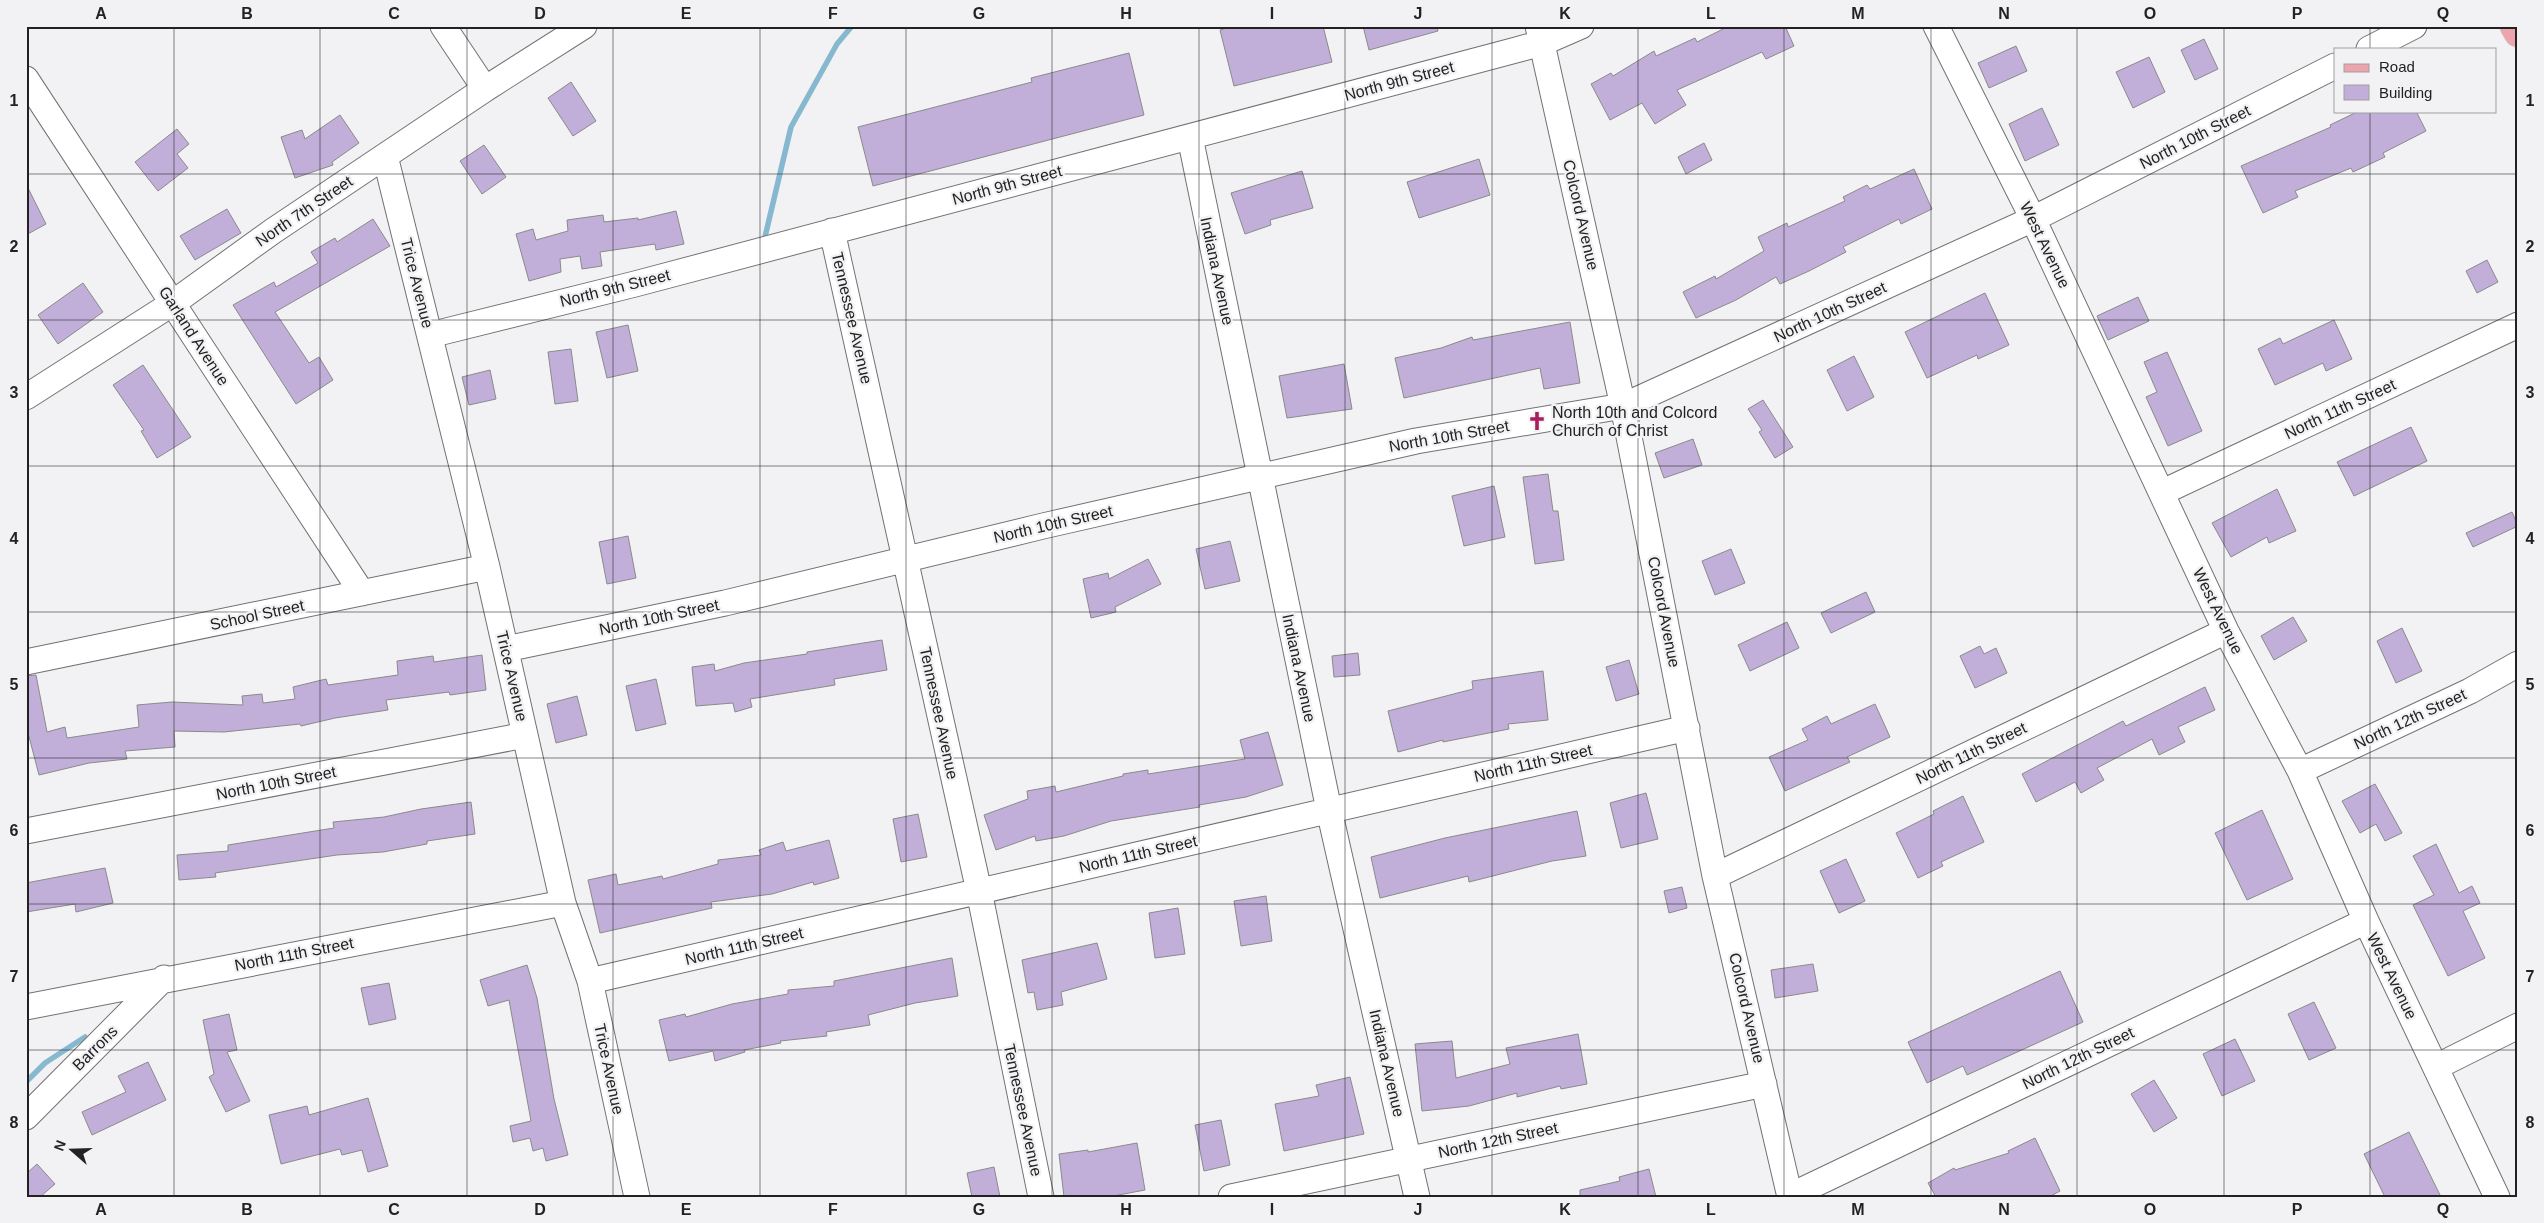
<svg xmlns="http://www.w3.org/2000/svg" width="2544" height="1223" font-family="Helvetica,sans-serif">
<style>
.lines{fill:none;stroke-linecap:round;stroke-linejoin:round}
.stream{stroke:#86b9d0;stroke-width:5.5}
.building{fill:#c1afda;stroke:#8a8a8b}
.minor-casing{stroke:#727273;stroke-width:27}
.major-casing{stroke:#cececf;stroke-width:29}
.minor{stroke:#fff;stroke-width:25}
.major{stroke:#eda4ad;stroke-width:28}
.grid{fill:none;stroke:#222223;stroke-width:1;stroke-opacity:0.55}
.labels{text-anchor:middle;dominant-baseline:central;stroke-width:4.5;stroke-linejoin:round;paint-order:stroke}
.street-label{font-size:16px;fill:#222223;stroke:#f2f2f4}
.poi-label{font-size:16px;fill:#222223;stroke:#f2f2f4;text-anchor:start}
.neatline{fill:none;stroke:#222223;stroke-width:2}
.grid-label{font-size:16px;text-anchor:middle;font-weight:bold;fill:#222223}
</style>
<rect width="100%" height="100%" fill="#f2f2f4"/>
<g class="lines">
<!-- stream -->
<path class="stream" d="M764,241L791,127L837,44L852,26
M26,1082L45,1063L85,1037"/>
</g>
<!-- building -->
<path class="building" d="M1234,26H1323L1332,62L1234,86L1220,30Z
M1363,26H1437L1438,31L1369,50Z
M1729,26H1785L1794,46L1766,59L1762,52L1677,90L1686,105L1655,124L1642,103L1610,120L1591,84L1611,73L1613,76L1654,51L1656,56L1695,38L1697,42Z
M2204,39L2218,69L2195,80L2181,50Z
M2016,46L2027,71L1989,88L1978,63Z
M1129,53L1144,115L873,186L858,127L1032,82L1031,78Z
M2149,57L2165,92L2133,108L2116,72Z
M571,82L596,121L573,136L548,98Z
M2042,108L2059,145L2025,161L2009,124Z
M2359,111H2416L2426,131L2383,153L2385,157L2353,172L2351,168L2295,191L2298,197L2263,213L2241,166L2331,127L2330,125Z
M340,115L359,143L332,162L333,165L295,178L281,137L302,130L305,139Z
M177,129L189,144L177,154L188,168L158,191L135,162Z
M1704,143L1712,160L1686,174L1678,157Z
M484,145L506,177L482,194L460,161Z
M1479,159L1490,195L1419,218L1407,182Z
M1914,169L1932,209L1901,224L1899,219L1843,247L1846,252L1809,271L1780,284L1776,277L1736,300L1696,318L1683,292L1715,276L1716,279L1764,251L1758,237L1787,223L1788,227L1845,201L1843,197L1867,185L1870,189Z
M1302,171L1313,208L1270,220L1271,225L1245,234L1231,193Z
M26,184L46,224L26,235Z
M227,209L241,233L195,260L180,236Z
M676,211L684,244L656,250L655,244L600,252L602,266L582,269L580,256L560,259L561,272L529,281L516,234L533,229L536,240L568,231L567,220L603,215L604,222L638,218V220Z
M373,219L390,246L275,312L309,363L319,357L333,380L296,404L233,305L274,282L276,287L318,263L311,252L335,238L337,242Z
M2487,260L2498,282L2477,293L2466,271Z
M83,283L103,312L58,344L38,315Z
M1985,293L2009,345L1978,359L1977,355L1927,378L1905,332Z
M2138,297L2149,321L2108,340L2097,316Z
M2334,320L2352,359L2326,371L2323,363L2275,385L2258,349L2280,338L2283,344Z
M1570,322L1580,383L1544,389L1540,368L1404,398L1395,358L1441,348L1472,337L1473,340Z
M628,325L638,371L607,378L596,332Z
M571,349L578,401L555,404L548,352Z
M2167,352L2202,431L2168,446L2146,397L2157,392L2144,362Z
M1854,356L1874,397L1847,411L1827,370Z
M1344,364L1352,409L1287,418L1279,376Z
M143,365L191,437L157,458L141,431L144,430L113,385Z
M490,370L496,399L469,405L462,377Z
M1763,400L1793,447L1775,458L1759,432L1762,430L1748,409Z
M2411,427L2427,461L2354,496L2337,462Z
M1693,439L1702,465L1664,478L1655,453Z
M1548,474L1553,511H1558L1564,560L1535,564L1523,477Z
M1494,486L1505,537L1464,546L1452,496Z
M2277,489L2296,531L2269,543L2267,537L2231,557L2212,523Z
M2512,512L2518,526L2473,547L2466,533Z
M628,536L636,578L607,584L599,542Z
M1230,541L1240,581L1205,589L1196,549Z
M1731,549L1745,583L1715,595L1702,561Z
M1148,559L1161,584L1115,607L1116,612L1091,618L1083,579L1108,573L1109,579Z
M1866,592L1875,612L1831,633L1821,613Z
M2293,617L2307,641L2274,660L2261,636Z
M1787,622L1799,648L1750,671L1738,645Z
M2402,628L2422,671L2396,683L2377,641Z
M882,640L887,670L834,679L835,685L750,699L752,707L735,712L733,703L696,706L692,667L714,664L715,671L744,663L807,654V652Z
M1980,646L1984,654L1996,648L2007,673L1975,688L1960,656Z
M1358,653L1360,675L1334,677L1332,656Z
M482,655L486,690L450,695L449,692L386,700L388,710L335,718L301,726L300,724L224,732L174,731L175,747L125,751L127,759L89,763L39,775L26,725V676L36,675L47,732L65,727L67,738L139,727L137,705L172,702L243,705L242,696L262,694L263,703L295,699L293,687L326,679L328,685L398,675L397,661L433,656L434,662Z
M1629,660L1639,694L1616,701L1606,667Z
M1543,671L1548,720L1508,724L1509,729L1443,742V740L1398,752L1388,711L1473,689L1472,681Z
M656,679L666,724L636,731L626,686Z
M2205,687L2215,710L2178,727L2185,742L2159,755L2152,739L2097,768L2104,780L2081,793L2075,782L2036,802L2022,774L2123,721L2126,726Z
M577,696L587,735L556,743L547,704Z
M1875,704L1890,737L1847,757L1850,762L1785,791L1769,757L1808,740L1802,729L1827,716L1831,724Z
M1268,732L1283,785L1246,797L1199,805L1200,807L1111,821L1064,836L1036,841L1035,836L996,850L984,815L1028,799L1027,791L1055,786L1056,792L1123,776V774L1148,770V774L1245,759L1240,740Z
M2375,784L2402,833L2385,841L2376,824L2360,833L2342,801Z
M1646,793L1658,839L1621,848L1610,803Z
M1963,796L1984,842L1941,862L1943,866L1918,878L1896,833L1934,814L1933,811Z
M471,802L475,834L427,841V844L383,852L337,855L215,873L216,877L179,880L177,855L228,851V845L334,828L333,822L384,817L421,809Z
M2262,810L2293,879L2247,900L2215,833Z
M1577,811L1586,856L1552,861L1469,882L1468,876L1380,898L1371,857L1445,838Z
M918,814L927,857L901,862L893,819Z
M829,840L839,878L814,885L813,882L772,894L711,902L712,908L600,933L588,880L616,874L618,885L662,876L663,879L718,864V860L761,855L759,850L783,842L786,851Z
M2436,844L2459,893L2472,886L2480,903L2463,911L2485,958L2448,976L2413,905L2434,895L2413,856Z
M1846,859L1865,901L1839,913L1820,871Z
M105,868L113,903L76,912L75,904L26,912V883Z
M1682,887L1687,908L1669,913L1664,891Z
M1266,896L1272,941L1241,946L1234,901Z
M1178,908L1185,954L1155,958L1149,913Z
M1097,943L1107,979L1061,992L1063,1005L1037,1010L1034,992L1028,993L1022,960Z
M952,958L958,996L915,1003L868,1015L870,1025L826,1032L827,1036L780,1041L781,1043L744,1050L745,1052L715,1061L713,1051L669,1061L659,1020L685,1014L686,1017L732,1004L788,994V990L834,986V981Z
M1813,964L1818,991L1775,998L1771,970Z
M527,965L537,998L554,1099L568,1155L546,1161L543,1148L533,1151L530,1138L513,1142L510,1126L531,1121L509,1000L488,1006L480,980Z
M2060,971L2083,1022L1967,1075L1963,1066L1927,1083L1908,1042Z
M389,983L396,1019L369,1025L361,988Z
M2314,1002L2336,1048L2309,1060L2288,1014Z
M229,1014L237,1050L227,1052L250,1101L226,1112L209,1077L214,1074L203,1020Z
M1578,1034L1587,1084L1561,1089L1560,1086L1517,1097V1093L1469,1106L1422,1111L1415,1044L1452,1041L1456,1078L1510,1064L1506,1048Z
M2235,1039L2255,1081L2222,1096L2203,1054Z
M148,1062L166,1100L92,1135L82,1112L126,1092L118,1076Z
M1350,1077L1364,1134L1284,1151L1275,1104L1319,1096L1316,1085Z
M2154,1080L2177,1118L2154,1132L2131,1094Z
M368,1098L388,1166L368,1172L362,1150L342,1155L340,1149L281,1164L269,1115L307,1106L309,1115Z
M1221,1120L1230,1165L1204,1171L1195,1125Z
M2409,1132L2441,1197H2385L2364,1154Z
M2035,1138L2060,1191L2049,1197H1936L1928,1183L1954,1168L1955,1170L2009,1153L2008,1151Z
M1137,1143L1145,1190L1108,1197H1064L1059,1154L1088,1150V1152Z
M37,1164L55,1184L40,1197H26V1174Z
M994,1167L1000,1197H972L967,1173Z
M1649,1169L1656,1197H1580V1190L1620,1181L1619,1177Z"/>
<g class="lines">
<!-- minor casing -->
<g class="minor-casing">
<path id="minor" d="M443,26L485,89
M1538,26L1623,406L1715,876L1790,1197
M1936,26L2033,219L2226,631L2300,771L2366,921L2497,1197
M2369,49L2414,26
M26,79L362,593
M1190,137L1329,810L1417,1197
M385,156L487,567L563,903L590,981L637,1197
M832,231L979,891L1041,1197
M430,335L635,284L1516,50L1542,43L1581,26
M26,397L173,303L273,231L485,89L584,26
M2163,492L2518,325
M506,649L725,603L1043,526L1416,441L1623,406L2033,219L2335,66
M26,662L487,567
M2300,771L2470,691L2518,664
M26,831L525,735
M1715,876L2226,631
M590,981L1687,728
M26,1007L563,903
M2436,1067L2518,1026
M26,1117L164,978
M1790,1196L2366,921
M1231,1197L1764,1084"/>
</g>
<!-- major casing -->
<g class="major-casing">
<path id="major" d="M2514,26L2518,33"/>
</g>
<!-- minor -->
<use href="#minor" class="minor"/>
<!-- major -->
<use href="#major" class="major"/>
</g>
<!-- grid -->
<path class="grid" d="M174,26V1197M320,26V1197M467,26V1197M613,26V1197M760,26V1197M906,26V1197M1052,26V1197M1199,26V1197M1345,26V1197M1492,26V1197M1638,26V1197M1784,26V1197M1931,26V1197M2077,26V1197M2224,26V1197M2370,26V49M2370,111V1197M26,174H2518M26,320H2518M26,466H2518M26,612H2518M26,758H2518M26,904H2518M26,1050H2518"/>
<!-- icons -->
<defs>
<g id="church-bare" transform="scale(1.5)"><path d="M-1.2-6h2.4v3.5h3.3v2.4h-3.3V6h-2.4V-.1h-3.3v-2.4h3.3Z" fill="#a91c5e" stroke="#f2f2f4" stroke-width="2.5" paint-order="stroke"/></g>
</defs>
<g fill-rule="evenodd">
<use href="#church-bare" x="1537" y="421"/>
</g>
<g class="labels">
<!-- street labels -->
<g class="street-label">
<text transform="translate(1399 81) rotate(-15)">North 9th Street</text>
<text transform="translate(2195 137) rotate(-27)">North 10th Street</text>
<text transform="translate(1007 185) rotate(-15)">North 9th Street</text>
<text transform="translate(304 211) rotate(-34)">North 7th Street</text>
<text transform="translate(1581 215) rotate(77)">Colcord Avenue</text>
<text transform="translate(2045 245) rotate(64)">West Avenue</text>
<text transform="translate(1217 271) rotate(78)">Indiana Avenue</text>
<text transform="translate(417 283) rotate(76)">Trice Avenue</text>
<text transform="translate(615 288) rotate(-14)">North 9th Street</text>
<text transform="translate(1830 312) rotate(-25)">North 10th Street</text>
<text transform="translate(852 318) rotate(77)">Tennessee Avenue</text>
<text transform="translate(194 336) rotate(57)">Garland Avenue</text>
<text transform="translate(2340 409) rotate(-25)">North 11th Street</text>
<text transform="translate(1449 436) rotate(-10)">North 10th Street</text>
<text transform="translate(1053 524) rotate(-13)">North 10th Street</text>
<text transform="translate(2218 611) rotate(64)">West Avenue</text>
<text transform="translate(1664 612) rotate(79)">Colcord Avenue</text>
<text transform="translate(257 615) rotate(-12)">School Street</text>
<text transform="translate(659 617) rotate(-12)">North 10th Street</text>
<text transform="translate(1299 668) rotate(78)">Indiana Avenue</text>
<text transform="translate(512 676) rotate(77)">Trice Avenue</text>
<text transform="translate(939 713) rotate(78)">Tennessee Avenue</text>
<text transform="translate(2410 719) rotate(-25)">North 12th Street</text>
<text transform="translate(1971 753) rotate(-26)">North 11th Street</text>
<text transform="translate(1533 763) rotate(-13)">North 11th Street</text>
<text transform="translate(276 783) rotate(-11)">North 10th Street</text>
<text transform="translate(1138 854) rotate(-13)">North 11th Street</text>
<text transform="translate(744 946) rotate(-13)">North 11th Street</text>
<text transform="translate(294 954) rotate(-11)">North 11th Street</text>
<text transform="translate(2392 976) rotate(64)">West Avenue</text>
<text transform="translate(1747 1008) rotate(77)">Colcord Avenue</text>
<text transform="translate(95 1048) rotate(-45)">Barrons</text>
<text transform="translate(2078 1058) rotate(-26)">North 12th Street</text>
<text transform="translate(1387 1063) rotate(77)">Indiana Avenue</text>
<text transform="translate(609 1069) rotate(78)">Trice Avenue</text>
<text transform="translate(1023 1110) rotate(78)">Tennessee Avenue</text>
<text transform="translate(1498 1140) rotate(-12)">North 12th Street</text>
</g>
<!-- poi labels -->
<g class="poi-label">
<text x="1552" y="412">North 10th and Colcord<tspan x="1552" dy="18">Church of Christ</tspan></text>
</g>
</g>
<!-- border -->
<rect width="2544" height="1223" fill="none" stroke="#f2f2f4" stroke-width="55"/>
<!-- legend -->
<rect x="2334" y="48" width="162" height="65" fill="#f2f2f4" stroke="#9f9fa0"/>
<rect x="2344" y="64" width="25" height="8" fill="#eda4ad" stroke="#9f9fa0"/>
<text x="2379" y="72" font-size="15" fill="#222223">Road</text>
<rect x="2344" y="85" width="25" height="15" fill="#c1afda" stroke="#9f9fa0"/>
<text x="2379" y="98" font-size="15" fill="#222223">Building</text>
<!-- north arrow -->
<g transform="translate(72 1150) rotate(290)" stroke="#f2f2f4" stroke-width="4" paint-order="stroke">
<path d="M0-4L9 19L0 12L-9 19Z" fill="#222223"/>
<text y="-8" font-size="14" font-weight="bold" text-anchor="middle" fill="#222223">N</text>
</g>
<rect x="28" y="28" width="2488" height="1168" class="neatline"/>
<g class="grid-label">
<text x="101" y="19">A</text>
<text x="247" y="19">B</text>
<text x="394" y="19">C</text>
<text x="540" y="19">D</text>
<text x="686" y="19">E</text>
<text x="833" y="19">F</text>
<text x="979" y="19">G</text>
<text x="1126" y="19">H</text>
<text x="1272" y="19">I</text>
<text x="1418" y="19">J</text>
<text x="1565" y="19">K</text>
<text x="1711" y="19">L</text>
<text x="1858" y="19">M</text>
<text x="2004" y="19">N</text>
<text x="2150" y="19">O</text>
<text x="2297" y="19">P</text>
<text x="2443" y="19">Q</text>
<text x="14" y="106">1</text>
<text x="2530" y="106">1</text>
<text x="14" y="252">2</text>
<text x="2530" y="252">2</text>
<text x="14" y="398">3</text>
<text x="2530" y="398">3</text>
<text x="14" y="544">4</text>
<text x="2530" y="544">4</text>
<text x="14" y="690">5</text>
<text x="2530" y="690">5</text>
<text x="14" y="836">6</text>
<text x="2530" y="836">6</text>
<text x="14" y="982">7</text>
<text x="2530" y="982">7</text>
<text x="14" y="1128">8</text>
<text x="2530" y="1128">8</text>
<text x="101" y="1215">A</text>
<text x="247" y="1215">B</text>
<text x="394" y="1215">C</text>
<text x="540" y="1215">D</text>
<text x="686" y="1215">E</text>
<text x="833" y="1215">F</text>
<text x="979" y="1215">G</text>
<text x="1126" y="1215">H</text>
<text x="1272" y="1215">I</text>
<text x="1418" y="1215">J</text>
<text x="1565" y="1215">K</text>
<text x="1711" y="1215">L</text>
<text x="1858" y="1215">M</text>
<text x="2004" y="1215">N</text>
<text x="2150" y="1215">O</text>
<text x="2297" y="1215">P</text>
<text x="2443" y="1215">Q</text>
</g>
</svg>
